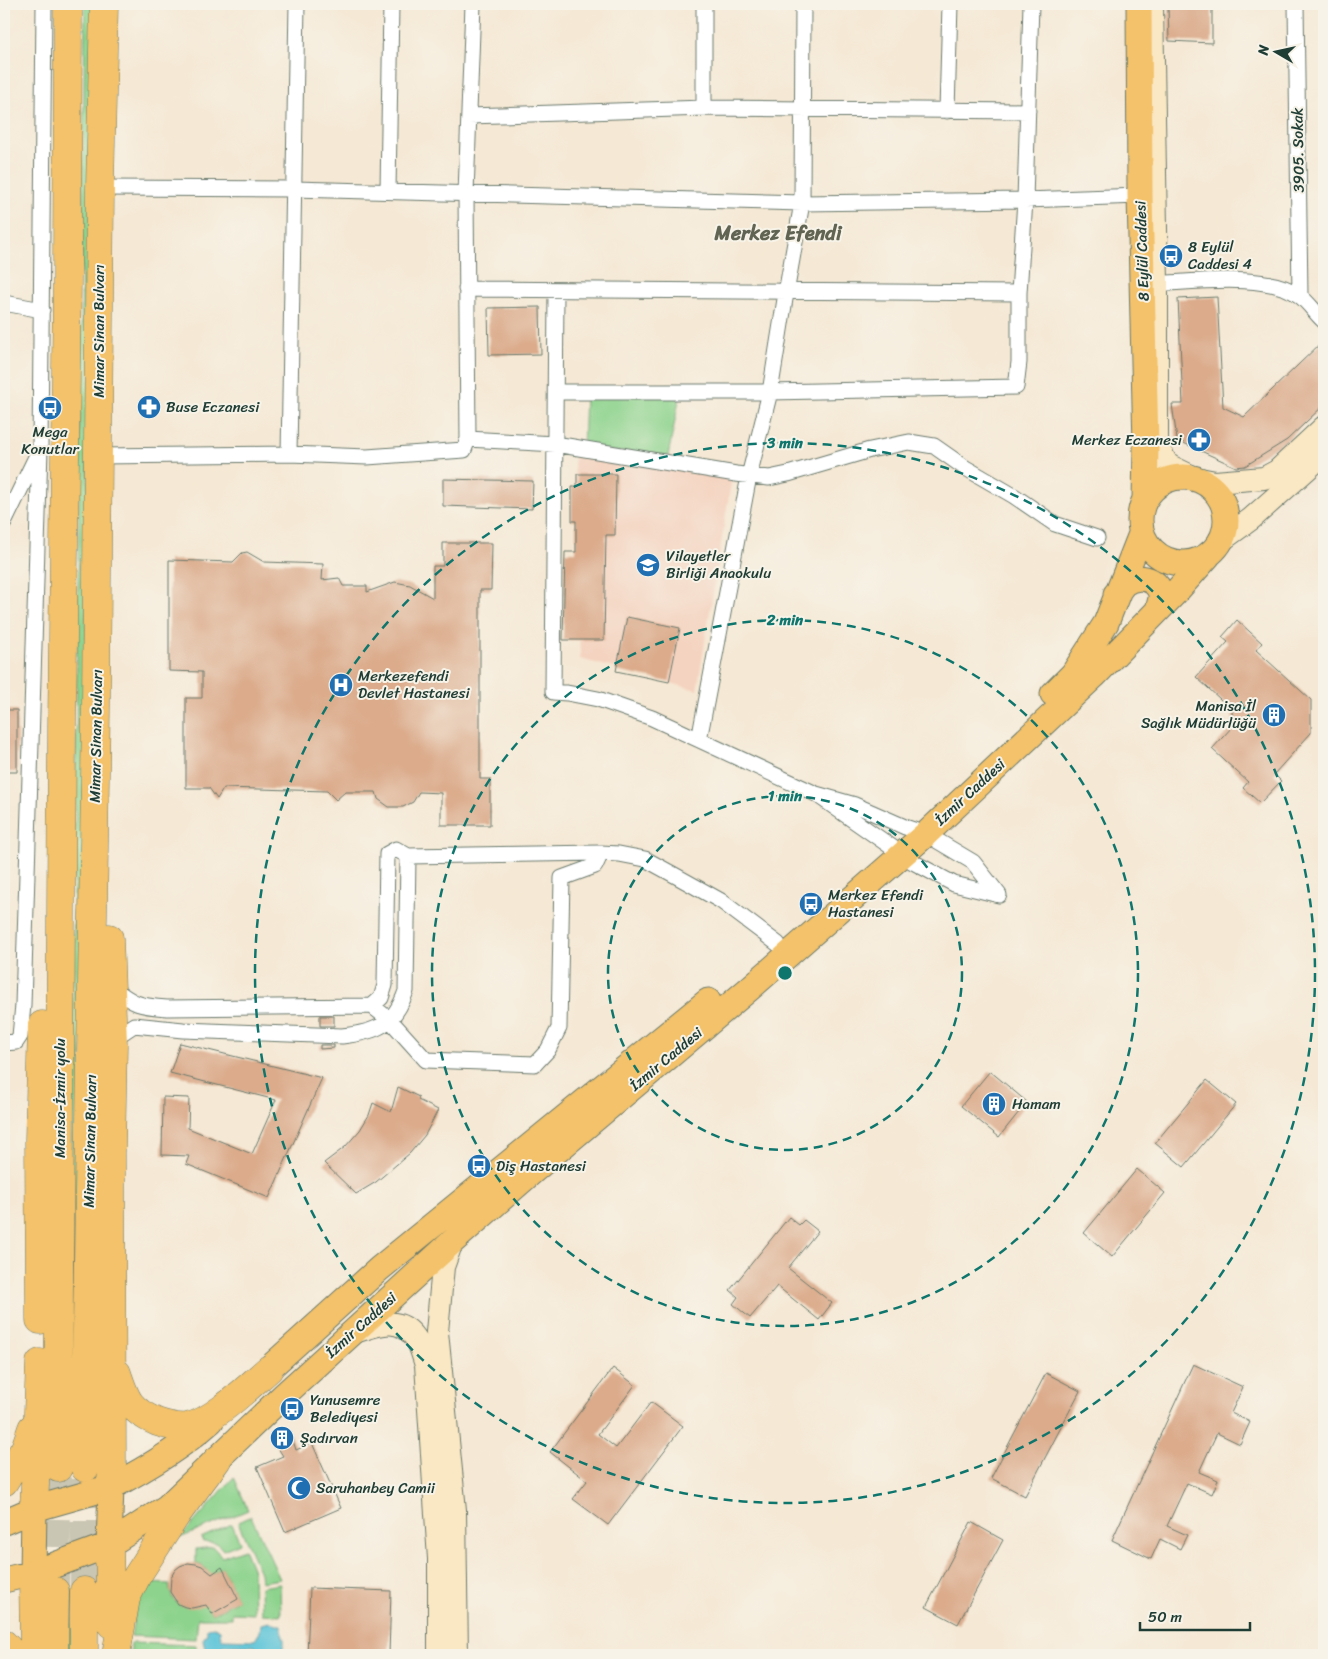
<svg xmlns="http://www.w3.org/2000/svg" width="1328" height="1659" font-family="Sriracha,sans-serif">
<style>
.built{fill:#f4d3c0}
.green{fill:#8dd38d;stroke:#568860}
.water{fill:#5cc4d8;stroke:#3e8086}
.building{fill:#dbab8b}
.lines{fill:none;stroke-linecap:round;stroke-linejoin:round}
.highway-tunnel{stroke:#cac6b4;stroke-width:28;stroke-dasharray:28 14;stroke-linecap:butt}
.street-casing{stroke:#6a796c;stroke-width:17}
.secondary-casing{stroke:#6a796c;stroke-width:24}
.primary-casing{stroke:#6a796c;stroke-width:27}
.highway-casing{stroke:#6a796c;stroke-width:29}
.street{stroke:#fff;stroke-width:15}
.secondary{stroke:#fae7c3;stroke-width:22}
.primary{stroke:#f3c26a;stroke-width:25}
.highway{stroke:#f3c26a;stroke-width:28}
.ring{fill:none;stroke:#0f766e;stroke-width:2.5;stroke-dasharray:9 6}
.labels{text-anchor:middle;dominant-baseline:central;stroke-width:4;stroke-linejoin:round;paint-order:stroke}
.street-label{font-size:15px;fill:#1f3d34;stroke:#f7f3e8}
.poi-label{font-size:15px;fill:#1f3d34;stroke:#f7f3e8;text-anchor:start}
.district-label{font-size:20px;font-weight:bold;fill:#616452;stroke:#f7f3e8}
.centre{fill:#0f766e;stroke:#f7f3e8;stroke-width:2.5}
.ring-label{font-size:15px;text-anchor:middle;font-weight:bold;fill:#0f766e;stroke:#f7f3e8;stroke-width:4;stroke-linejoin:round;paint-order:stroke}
</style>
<rect width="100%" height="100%" fill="#f7f3e8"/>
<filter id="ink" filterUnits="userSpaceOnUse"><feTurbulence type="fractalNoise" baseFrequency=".02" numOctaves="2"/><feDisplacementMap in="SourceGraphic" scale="10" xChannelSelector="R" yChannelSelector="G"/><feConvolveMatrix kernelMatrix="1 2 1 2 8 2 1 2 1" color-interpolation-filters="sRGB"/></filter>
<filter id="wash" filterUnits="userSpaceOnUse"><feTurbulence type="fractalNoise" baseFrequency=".0096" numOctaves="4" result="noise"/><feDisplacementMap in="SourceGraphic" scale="20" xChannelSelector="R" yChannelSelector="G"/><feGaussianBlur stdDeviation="1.12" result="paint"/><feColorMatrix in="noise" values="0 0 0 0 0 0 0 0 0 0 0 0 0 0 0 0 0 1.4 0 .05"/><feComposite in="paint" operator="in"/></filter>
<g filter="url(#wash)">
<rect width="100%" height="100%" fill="#f5e8d4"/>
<!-- built -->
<path class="built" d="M574,456L733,471L697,690L580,659Z"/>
<!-- green -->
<path class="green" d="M85,4H94L76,1469H67Z
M585,395H680L668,456L583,449Z
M234,1477L248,1510L180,1538Z
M251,1516L280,1579L261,1582L260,1573L238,1522Z
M232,1524L240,1543L223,1550L217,1543L203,1542L201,1538Z
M213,1547L222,1557L244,1549L253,1571L254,1614L232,1613V1618H198L196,1639L131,1636L137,1601L148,1583L169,1584C171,1608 186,1610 205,1602L212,1614L238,1600L222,1567L211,1575L203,1566L196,1564V1549Z
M280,1584L281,1615L262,1614L261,1587Z
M65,1589H73V1655H64Z
M131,1643L196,1645V1655H131Z"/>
<!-- water -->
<path class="water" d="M270,1622L276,1625H281C282,1642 288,1636 280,1655H259L255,1646L223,1645L219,1649V1655L206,1654L203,1639L207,1634V1628L214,1627L220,1630V1634L222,1639L255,1640L260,1632L261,1624Z"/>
<g id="blocks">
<!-- building -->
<path class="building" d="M1212,6V43L1169,41L1168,7Z
M1217,297L1223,407L1244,417L1324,340V405L1287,440L1245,466L1236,467L1177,440L1172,404H1183L1178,299Z
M540,307L541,354L489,355L488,308Z
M577,474H616L615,535H606L604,640H563L565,552H576V521H572V487H577Z
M443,479L533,481L532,509L443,506Z
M443,543H492L491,590H480V779H490V825H441V793L419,792L413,802L403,807H389L378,799L376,792H345L336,800L327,791L224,788L217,799L209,788H186V698H202V672L169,671V560L233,562L242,553L247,552L264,562L323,564L322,580L339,578L343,586H367V592L395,582L410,585L433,598V566H443Z
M627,617L680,628L669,682L616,671Z
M1237,620L1262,643L1256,650L1311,700V733L1274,774L1281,781L1260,803L1243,788L1248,782L1212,749L1233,726L1232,710L1196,677L1228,642L1222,637Z
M4,710H17V772H4Z
M320,1016H334V1026H320Z
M180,1043L322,1078L269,1198L186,1164L189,1156L162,1155L163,1097L189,1098L188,1128L252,1154L276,1100L170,1073Z
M320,1045H334V1048L320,1049Z
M990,1071L1027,1102L999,1137L961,1106Z
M1207,1080L1236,1104L1184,1167L1155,1143Z
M398,1087L419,1097L418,1100L438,1110L425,1135L410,1153L376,1182L356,1194L324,1163L345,1147L360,1130L369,1115L373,1103L391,1112Z
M1137,1169L1165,1193L1112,1257L1084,1233Z
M789,1217L799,1225L804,1220L818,1231L788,1268L832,1303L819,1320L777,1286L750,1318L733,1304L738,1297L730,1290Z
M1193,1364L1243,1387L1231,1413L1250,1422L1240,1444L1217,1433L1199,1472L1218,1480L1212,1494L1187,1483L1167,1526L1187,1535L1180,1549L1160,1539L1151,1559L1112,1540Z
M613,1368L635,1385L598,1434L616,1448L651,1402L683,1426L608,1525L573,1499L587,1481L550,1452Z
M1046,1373L1080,1391L1025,1496L991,1478Z
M283,1429L291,1434L296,1450L312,1443L341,1508L285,1532L257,1467L283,1456L273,1440L274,1433Z
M971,1522L1003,1540L958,1624L926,1607Z
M188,1563L196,1564L202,1566L212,1574L222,1567L238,1599L212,1614L206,1605L192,1608L185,1607L178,1604L170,1592L171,1577L175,1570L180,1566Z
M310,1588L391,1591L389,1655H307Z"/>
</g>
</g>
<g filter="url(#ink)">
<use href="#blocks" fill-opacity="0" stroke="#6a796c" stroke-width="1"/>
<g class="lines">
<!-- highway-tunnel -->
<path class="highway-tunnel" d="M55,1589L58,1468
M84,1591L85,1470"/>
<!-- street casing -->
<g class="street-casing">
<path id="street" d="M704,4V108
M1296,4L1300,296
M947,111L950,4
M469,116L704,108L1028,111
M100,188L294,189L802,203L1025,200L1140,196
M388,191L391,4
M1149,284C1189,283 1267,271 1300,296C1309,303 1316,314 1324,321
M466,289L1019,293
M556,291L553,692L567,693L598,699L652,718L816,794L855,805L905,827L926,834L973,862L999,895L954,884L913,862L816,794
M4,303L42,310
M556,392H770L786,293L802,203L803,4
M468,439L466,193L473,4
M289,454L297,4
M99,456L289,454L367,457L464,450L468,439L555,444L736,474L769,478L788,474L870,450L909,442L934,446L964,467L1014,496L1055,524L1097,538
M4,523L37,455
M699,740L749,476L770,392L1016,387L1019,362V293L1025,200L1031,4
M601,853L619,854L645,859L678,877L721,901L778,944
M112,987C134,1005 140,1006 167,1008L372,1006L381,998L385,985L387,854L396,849L408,856L601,853L595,866L562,878L559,1028L548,1050L535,1064L426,1060L390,1020L372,1006
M4,1043L16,1042L20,1036L23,1005L40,449L44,4
M113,1043L122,1033L134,1025L183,1030L342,1036C376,1032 394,1026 406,991L408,856"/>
</g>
<!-- secondary casing -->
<g class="secondary-casing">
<path id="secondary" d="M1152,4L1157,284V446L1168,465L1195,478L1215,482L1264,478L1277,471L1324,427
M1222,540L1251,519L1324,454
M452,1242L443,1267L437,1332L455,1510L457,1655
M352,1333C377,1325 399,1314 416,1339C421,1346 423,1357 426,1365L439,1559V1655"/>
</g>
<!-- primary casing -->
<g class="primary-casing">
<path id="primary" d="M1139,4L1140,196L1146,446L1145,499
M1140 520a43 43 0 1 1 86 0a43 43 0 1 1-86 0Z
M1116,594C1119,591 1121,587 1124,584C1136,574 1157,577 1161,594C1162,598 1159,605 1158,610
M1053,694L1073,674L1106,623L1141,534
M254,1382L379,1269L708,1001
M4,1522L34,1509L111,1487C146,1469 182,1447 211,1421
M109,1545L111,1487
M33,1573L34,1509
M4,1580L33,1573L109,1545L167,1507L283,1396L452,1242L533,1171L749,989L926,834L1094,676L1175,593L1208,556"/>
</g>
<!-- highway casing -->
<g class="highway-casing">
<path id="highway" d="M109,938L113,1043L111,1153L112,1464L111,1487
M40,1320L39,1139L42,1025
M117,1373C126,1400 129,1410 157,1422C166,1425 177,1428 187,1427C213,1422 248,1387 269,1369
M58,1468L62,727L67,278L68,4
M85,1468L96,709L100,188L104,4
M4,1482L25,1448L32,1428
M34,1509L40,1363
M109,1545L111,1624
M33,1573L34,1655
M4,1644L14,1655
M54,1655L55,1591
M84,1655V1591
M116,1655L126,1598L137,1576L177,1514L217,1460"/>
</g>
<!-- street -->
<use href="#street" class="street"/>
<!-- secondary -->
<use href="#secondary" class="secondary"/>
<!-- primary -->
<use href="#primary" class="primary"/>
<!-- highway -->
<use href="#highway" class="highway"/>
</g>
</g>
<!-- distance rings -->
<g class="ring">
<circle cx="785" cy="973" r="177"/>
<circle cx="785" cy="973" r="353"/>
<circle cx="785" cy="973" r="530"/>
</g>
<!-- icons -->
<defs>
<g id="bus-disc" transform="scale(1.25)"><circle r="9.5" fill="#1f6fb2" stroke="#f7f3e8"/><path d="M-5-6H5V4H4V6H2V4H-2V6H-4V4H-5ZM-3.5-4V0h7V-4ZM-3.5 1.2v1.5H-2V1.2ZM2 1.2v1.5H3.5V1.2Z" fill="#fff"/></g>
<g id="pharmacy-disc" transform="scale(1.25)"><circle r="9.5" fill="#1f6fb2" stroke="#f7f3e8"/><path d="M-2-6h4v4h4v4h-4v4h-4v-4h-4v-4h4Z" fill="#fff"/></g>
<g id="school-disc" transform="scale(1.25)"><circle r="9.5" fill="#1f6fb2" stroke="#f7f3e8"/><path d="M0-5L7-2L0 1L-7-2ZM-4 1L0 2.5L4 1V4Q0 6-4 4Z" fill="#fff"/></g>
<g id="hospital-disc" transform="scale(1.25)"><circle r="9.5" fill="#1f6fb2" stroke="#f7f3e8"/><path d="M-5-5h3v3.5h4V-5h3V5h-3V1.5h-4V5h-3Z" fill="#fff"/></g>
<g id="building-disc" transform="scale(1.25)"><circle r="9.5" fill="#1f6fb2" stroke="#f7f3e8"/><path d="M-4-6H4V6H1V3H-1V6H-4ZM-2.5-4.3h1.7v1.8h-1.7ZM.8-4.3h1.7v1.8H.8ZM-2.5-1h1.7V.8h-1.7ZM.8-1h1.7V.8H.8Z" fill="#fff"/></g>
<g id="mosque-disc" transform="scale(1.25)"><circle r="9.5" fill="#1f6fb2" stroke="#f7f3e8"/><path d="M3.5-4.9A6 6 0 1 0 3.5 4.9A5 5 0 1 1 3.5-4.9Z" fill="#fff"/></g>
</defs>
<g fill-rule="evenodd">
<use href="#bus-disc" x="1171" y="256"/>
<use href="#pharmacy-disc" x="149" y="407"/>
<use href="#bus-disc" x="50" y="408"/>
<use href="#pharmacy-disc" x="1199" y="440"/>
<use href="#school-disc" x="648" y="565"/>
<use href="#hospital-disc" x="341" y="685"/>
<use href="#building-disc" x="1274" y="715"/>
<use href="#bus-disc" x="811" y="904"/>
<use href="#building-disc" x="994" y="1104"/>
<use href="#bus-disc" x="479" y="1166"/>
<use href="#bus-disc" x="292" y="1409"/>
<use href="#building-disc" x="282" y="1438"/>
<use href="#mosque-disc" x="299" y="1488"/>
</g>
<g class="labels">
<!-- street labels -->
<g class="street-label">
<text transform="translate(1298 150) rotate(-91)">3905. Sokak</text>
<text transform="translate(1142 251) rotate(-92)">8 Eylül Caddesi</text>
<text transform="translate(99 331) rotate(-90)">Mimar Sinan Bulvarı</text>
<text transform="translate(96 736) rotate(-89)">Mimar Sinan Bulvarı</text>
<text transform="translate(970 792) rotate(-43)">İzmir Caddesi</text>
<text transform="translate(666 1059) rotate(-40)">İzmir Caddesi</text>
<text transform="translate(60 1098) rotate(-90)">Manisa-İzmir yolu</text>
<text transform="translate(90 1141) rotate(-89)">Mimar Sinan Bulvarı</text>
<text transform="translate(361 1325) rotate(-42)">İzmir Caddesi</text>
</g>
<!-- poi labels -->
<g class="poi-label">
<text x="1188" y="247">8 Eylül<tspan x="1188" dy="17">Caddesi 4</tspan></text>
<text x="166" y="407">Buse Eczanesi</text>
<text x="50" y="432" text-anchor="middle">Mega<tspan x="50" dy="17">Konutlar</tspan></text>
<text x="1182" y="440" text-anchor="end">Merkez Eczanesi</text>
<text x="666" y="556">Vilayetler<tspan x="666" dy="17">Birliği Anaokulu</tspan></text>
<text x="358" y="676">Merkezefendi<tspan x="358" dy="17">Devlet Hastanesi</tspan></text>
<text x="1256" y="706" text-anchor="end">Manisa İl<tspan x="1256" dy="17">Sağlık Müdürlüğü</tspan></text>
<text x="828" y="895">Merkez Efendi<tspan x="828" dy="17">Hastanesi</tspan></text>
<text x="1012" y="1104">Hamam</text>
<text x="496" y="1166">Diş Hastanesi</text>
<text x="310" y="1400">Yunusemre<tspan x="310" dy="17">Belediyesi</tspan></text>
<text x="300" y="1438">Şadırvan</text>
<text x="316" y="1488">Saruhanbey Camii</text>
</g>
<!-- district labels -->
<g class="district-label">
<text x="778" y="233">Merkez Efendi</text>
</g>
</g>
<circle cx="785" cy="973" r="8" class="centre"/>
<g class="ring-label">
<text x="785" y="448">3 min</text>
<text x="785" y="625">2 min</text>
<text x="785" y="801">1 min</text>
</g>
<!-- margin -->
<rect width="1328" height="1659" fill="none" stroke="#f7f3e8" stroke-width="20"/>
<!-- north arrow -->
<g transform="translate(1276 52) rotate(279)" stroke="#f7f3e8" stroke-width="4" paint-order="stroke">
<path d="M0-4L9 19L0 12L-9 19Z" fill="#1f3d34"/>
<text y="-8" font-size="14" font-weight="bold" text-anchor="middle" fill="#1f3d34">N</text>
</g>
<!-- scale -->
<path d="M1140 1622v8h110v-8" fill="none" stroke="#1f3d34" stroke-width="2.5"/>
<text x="1148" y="1622" font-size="15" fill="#1f3d34" stroke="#f7f3e8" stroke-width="4" paint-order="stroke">50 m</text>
</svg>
